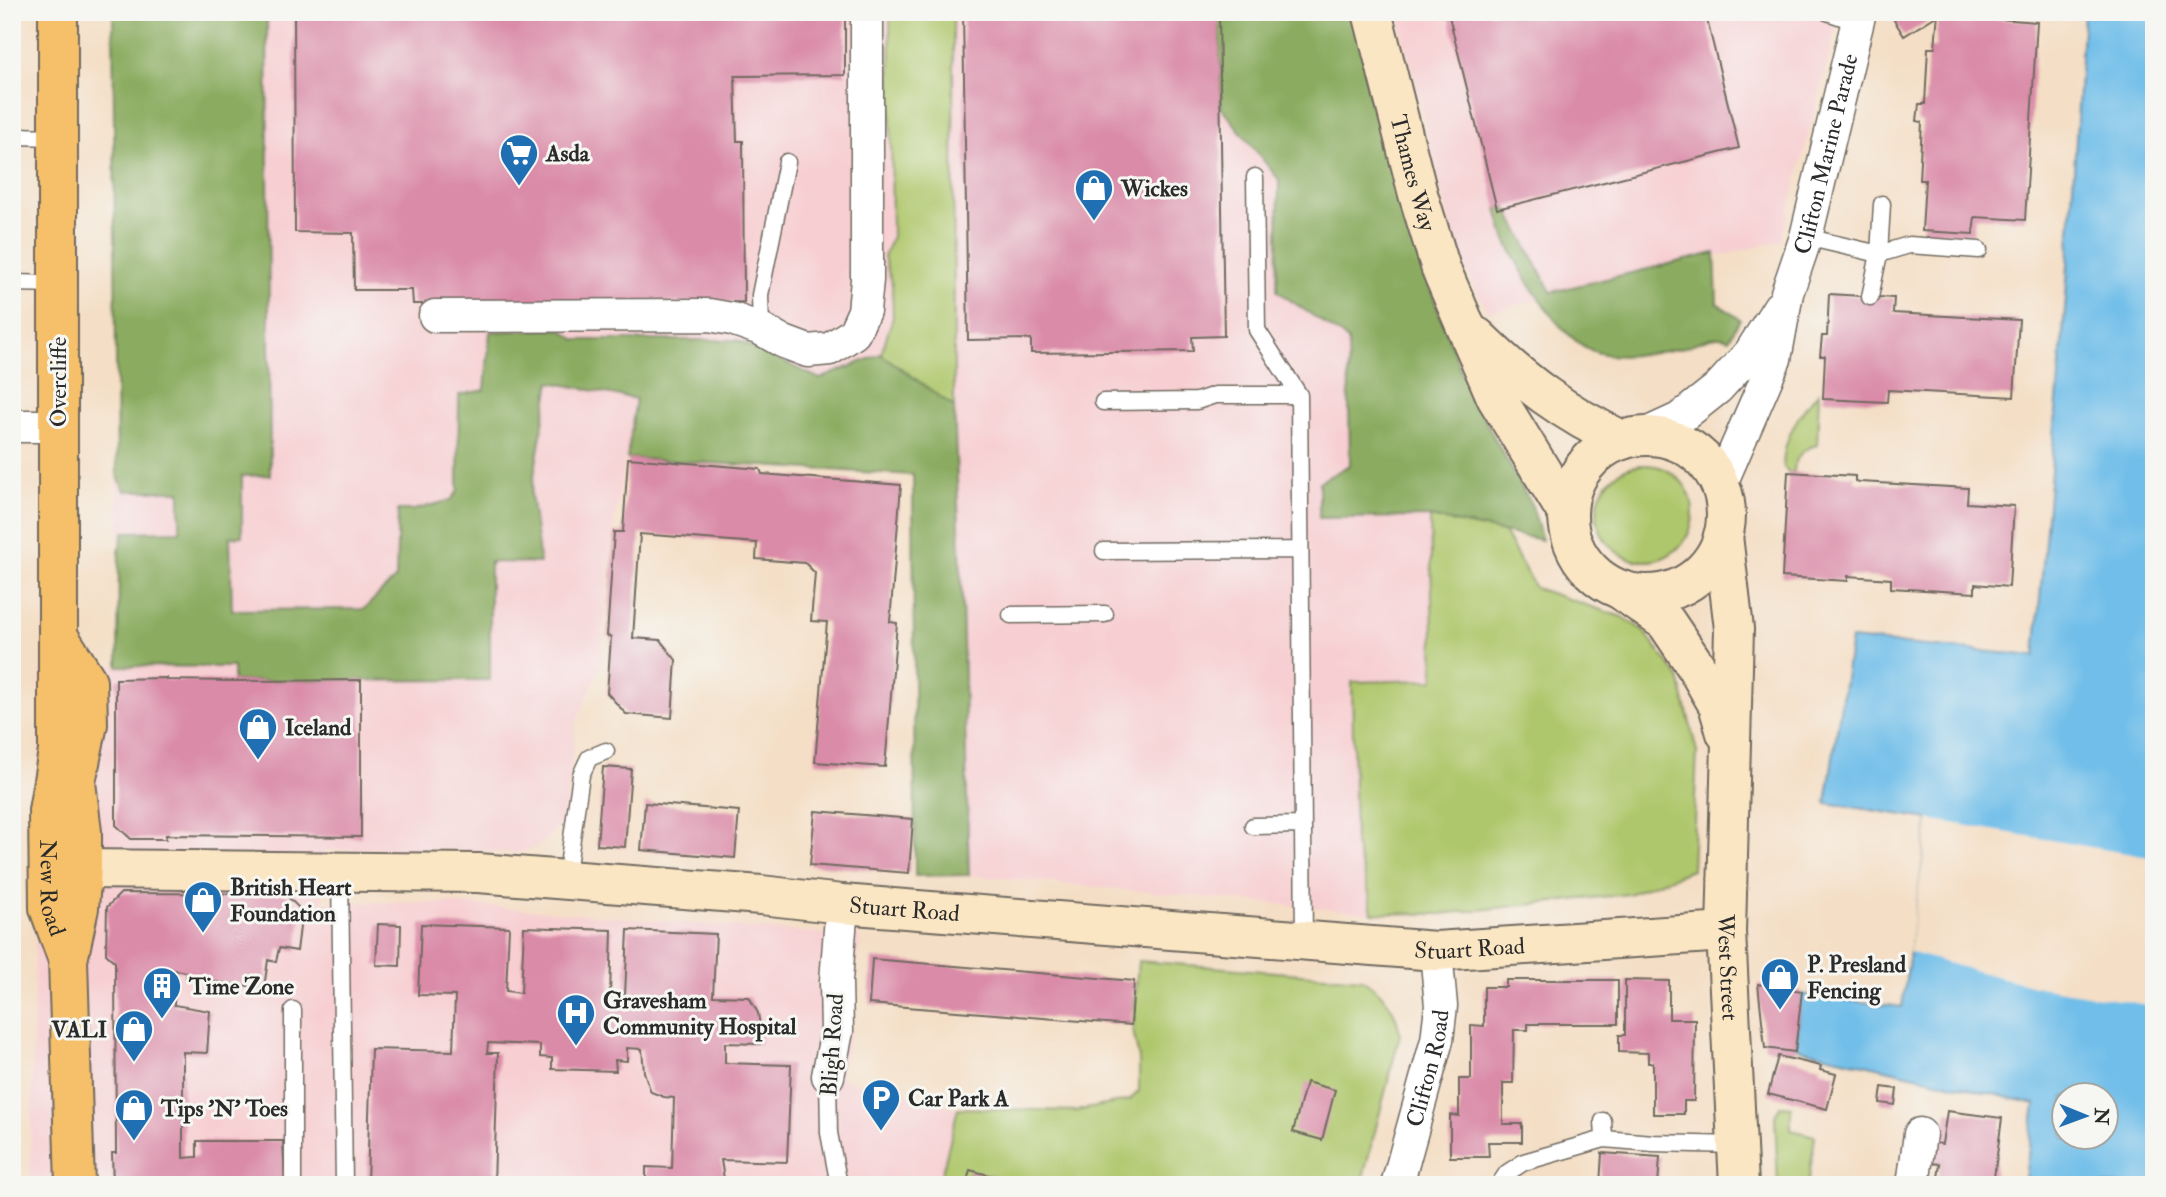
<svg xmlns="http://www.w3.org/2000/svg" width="2166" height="1197" font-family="'IM FELL Double Pica',serif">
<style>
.built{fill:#f7cfd2}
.green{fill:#afc76c;stroke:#6d794c;stroke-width:2}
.forest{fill:#8bac60;stroke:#5b6c46;stroke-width:2}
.water{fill:#6fbee9;stroke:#4d748a;stroke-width:2;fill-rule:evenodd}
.pier{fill:#f4dec5}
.building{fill:#da8ba8}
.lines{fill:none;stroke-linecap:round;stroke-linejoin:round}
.lane-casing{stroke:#716a61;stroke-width:19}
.street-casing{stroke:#716a61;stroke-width:35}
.secondary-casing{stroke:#716a61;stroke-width:42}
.primary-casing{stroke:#716a61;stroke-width:42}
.lane{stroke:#fff;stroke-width:16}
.street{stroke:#fff;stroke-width:32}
.secondary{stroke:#fbe6c4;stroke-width:38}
.primary{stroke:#f6c06b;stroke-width:38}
.labels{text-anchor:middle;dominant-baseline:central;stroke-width:6;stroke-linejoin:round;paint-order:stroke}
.poi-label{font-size:23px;font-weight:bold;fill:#2b2b2b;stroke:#f6f6f2;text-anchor:start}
.street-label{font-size:23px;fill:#2b2b2b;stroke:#f6f6f2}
</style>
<rect width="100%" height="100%" fill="#f6f6f2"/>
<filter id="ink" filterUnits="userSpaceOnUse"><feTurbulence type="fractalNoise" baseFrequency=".0143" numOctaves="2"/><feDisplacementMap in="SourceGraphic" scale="14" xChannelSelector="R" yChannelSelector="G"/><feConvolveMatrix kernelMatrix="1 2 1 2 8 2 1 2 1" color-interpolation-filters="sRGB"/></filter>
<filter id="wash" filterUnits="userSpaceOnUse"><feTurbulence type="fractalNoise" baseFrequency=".00686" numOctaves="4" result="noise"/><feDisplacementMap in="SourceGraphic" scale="28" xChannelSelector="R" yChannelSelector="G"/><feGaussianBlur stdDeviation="1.57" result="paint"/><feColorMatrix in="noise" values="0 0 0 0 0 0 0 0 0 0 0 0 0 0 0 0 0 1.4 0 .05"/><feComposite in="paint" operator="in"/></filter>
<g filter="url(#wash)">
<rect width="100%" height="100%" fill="#f4dec5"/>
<!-- built -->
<path class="built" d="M267,12H1318L1396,322L1430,517L1434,680L1352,682L1372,913L969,875L962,599L954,407L637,399L612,533L600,667L575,725L567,805L559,825L547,839L535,848L518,853L438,849L324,850L323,902L447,903L860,937L851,1029L840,1078L958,1108L1076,1111L1130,1100L1139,1091V1059L1133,1030L1138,961L1362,979L1380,991L1388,1001L1398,1022L1400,1035L1361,1185H30L41,666H118L119,550L117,475L270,474Z
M1397,12H1840L1781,241L1488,312L1474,286L1456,248Z"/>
<!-- green -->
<path class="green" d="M890,12H953L954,407L881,354L893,317L892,285L884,257L892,236Z
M1819,392L1817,445C1803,448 1794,458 1794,472H1788L1783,466C1784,436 1799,413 1819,392Z
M1597 513a48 48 0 1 1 96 0a48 48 0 1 1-96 0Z
M1430,517L1504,532L1535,588L1622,617L1643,630L1679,678L1697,752L1692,870L1629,894L1440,914L1372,913L1369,893L1355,844L1352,682L1434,680Z
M1138,961L1362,979C1385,994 1396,1007 1400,1035L1361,1185H1003L995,1183L996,1177L970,1171L966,1185H939L958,1108L1076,1111L1130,1100L1139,1091V1059L1133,1030Z
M1780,1106L1791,1107V1130L1815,1136L1808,1185H1778L1775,1116Z"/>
<!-- forest -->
<path class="forest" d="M113,12H267L270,475L242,476V536L230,537L232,610L364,609L396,578L398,510H414L451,500L458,491L459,395L485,390L490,332L561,329L576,340H737L820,379L881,354L954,407L962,599L969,875L915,876L913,475L627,458L636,399L550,382L531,494L540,563L490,562V680L233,681V667L118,666L119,550L124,532L180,531V491H125L117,475Z
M1219,12H1355L1415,248L1468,390L1532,506L1542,540L1430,517L1319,518V482L1350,465L1348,340L1277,291L1279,180L1221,107Z
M1506,207L1551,292L1715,253L1717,303L1740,319L1729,339C1712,332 1694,346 1677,349C1653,353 1620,360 1596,352C1559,340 1522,275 1506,240C1502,231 1500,219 1497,209Z"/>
<!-- water -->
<path class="water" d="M2084,12H2154V1185H2024L2035,1104L1796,1048L1801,994L1902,1007L1929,819L1826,803L1851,639L2035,656L2066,297ZM2064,1096H2106V1138H2064Z"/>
<!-- pier -->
<path class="pier" d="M1929,819L2154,858V1006L2039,987L1972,970L1909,952Z"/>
<g id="blocks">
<!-- building -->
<path class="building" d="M294,12H845V75L735,76L737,141H743L744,302L413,304L412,290H354L353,233L295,232Z
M963,12H1219L1224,336L1192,337L1193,351L1031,353V339L968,340Z
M1448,12H1705L1739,148L1497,209Z
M1889,12H1933L1936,16L1904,36Z
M1938,12H1988L1987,18L2037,22L2025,220L1975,217L1973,234L1922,231L1925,180H1919L1922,122L1917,121L1919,104H1925L1928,48H1935Z
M1829,294L1894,298L1893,313L2019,320L2014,397L1888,390L1887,402L1823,399L1825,356H1820L1822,336H1827Z
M628,458L760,469L762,474L901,485L890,622L897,623L885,767L815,762L827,622L811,621L815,573L805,563L756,559L757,543L640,534L633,638L660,640L676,660L672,718L626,714L607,693L611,637L607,636L614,532H623Z
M1788,472L1855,476V481L1860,482L1968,488L1967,503L2014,506L2009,587L1975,584V593L1891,588V579L1848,576V581L1782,577Z
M166,678V680L233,681L361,680V837L166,835V839H131L116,825V679Z
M603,767L631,769L625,847L597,845Z
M645,803L739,811L735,858L641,850Z
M815,811L913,819L909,873L810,865Z
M121,893L285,894L302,911L297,951L279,948L276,962L268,960L264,988L186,978L187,972L174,970V1005L210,1011L207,1053L183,1052V1158L197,1157V1141H283L285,1185H113L112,1153H116L115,962L106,954L107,907Z
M378,924L401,925L400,966L376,965Z
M421,924L509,927L506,991L521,993L524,927L612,930L610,996L625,995L628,930L716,934L713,996L749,997L758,1013L761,1032L760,1044L725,1043V1063L791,1065L787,1162L721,1160L725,1185H646V1167L672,1168L674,1098L664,1097L651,1092L644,1072L642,1049L627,1048V1061L615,1060L616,1071L552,1069V1058L540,1057V1045L488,1043L487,1053H498L494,1185H367L371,1049L453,1051L455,996L418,995Z
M872,959L1134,981L1131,1025L869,1004Z
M1506,980H1618V1024H1528V1030H1514L1513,1083H1503V1124H1522V1142H1488L1489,1157H1450V1115L1459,1116V1079H1471V1025L1484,1026V987H1506Z
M1625,980L1669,981V1019H1695L1694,1101H1684V1114H1653V1063H1648V1053L1619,1052V1035H1625Z
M1758,984L1802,991L1795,1052L1765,1048Z
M1778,1056L1821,1066L1820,1070L1836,1074L1827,1109L1768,1094Z
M1306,1082L1335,1090L1322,1140L1293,1132Z
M1882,1087L1897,1089L1895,1105L1880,1103Z
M1947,1111L2002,1118L1993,1185H1937L1940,1164L1931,1163L1934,1143L1942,1144Z
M1602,1153L1660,1157L1658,1185H1600Z
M970,1170L996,1177L994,1185H966Z"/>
</g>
</g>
<g filter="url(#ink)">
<use href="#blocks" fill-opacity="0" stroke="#716a61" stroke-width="2"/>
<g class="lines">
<!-- lane casing -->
<g class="lane-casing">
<path id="lane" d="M1827,12L1857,22
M12,136L58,137
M1255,177L1257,330L1299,395L1304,939
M1806,237L1879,254L1909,245L1979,250
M12,283L58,284
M1870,297L1879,254L1882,204
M761,329L760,295L787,162
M1103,402L1197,401L1215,395H1299
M1104,551L1300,550
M1011,615L1105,614
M1253,826L1303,825
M340,872L344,1185
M566,880L581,775L589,758L606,751
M828,1076L829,1133L839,1185
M1603,1121L1604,1139
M293,1185V1010
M1499,1185L1507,1173L1524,1162L1604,1139L1653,1143L1737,1145"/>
</g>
<!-- street casing -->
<g class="street-casing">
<g id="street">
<path d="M435,316L709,315L732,319L761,329L784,342L808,351L830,349L854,333L864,311L867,280V12"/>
<path d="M12,426H58"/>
<path d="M1642,436L1679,419L1718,388L1750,353L1779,307"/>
<path id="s1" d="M1720,486L1775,359L1787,293L1806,237L1860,12"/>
<path d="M828,1076L837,1031L836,981L842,904"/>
<path id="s2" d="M1397,1185L1437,1040L1441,1006L1436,951"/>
<path d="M1913,1185L1920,1134"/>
</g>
</g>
<!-- secondary casing -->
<g class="secondary-casing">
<g id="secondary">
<path id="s3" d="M1372,12L1418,194L1441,269L1496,397L1567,513"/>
<path d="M1477,337C1522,381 1565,414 1622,440"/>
<circle cx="1647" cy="515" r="79"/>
<path id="s4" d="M1723,536L1734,629L1726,932L1739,1185"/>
<path d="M1621,590L1666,622L1695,665L1718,705L1726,733"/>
<path id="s5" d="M82,869L478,873L761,895L842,904L1436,951L1726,932"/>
</g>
</g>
<!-- primary casing -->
<g class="primary-casing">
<g id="primary">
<path id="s6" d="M58,12V751L48,811L49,908L68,960"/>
<path d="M59,637L87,681L88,724L76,782"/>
<path d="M58,751L76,782L82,832V869L79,908L68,960L75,1185"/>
</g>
</g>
<!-- lane -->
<use href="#lane" class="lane"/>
<!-- street -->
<use href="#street" class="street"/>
<!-- secondary -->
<use href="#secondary" class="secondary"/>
<!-- primary -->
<use href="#primary" class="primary"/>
</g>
</g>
<!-- icons -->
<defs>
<g id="supermarket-pin" transform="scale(2.0125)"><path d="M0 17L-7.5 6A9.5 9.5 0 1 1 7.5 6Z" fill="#1f6fb2" stroke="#f6f6f2"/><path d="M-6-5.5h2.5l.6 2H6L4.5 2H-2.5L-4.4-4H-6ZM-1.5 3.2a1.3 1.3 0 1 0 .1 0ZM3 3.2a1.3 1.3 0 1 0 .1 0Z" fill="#fff"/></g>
<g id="shop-pin" transform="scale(2.0125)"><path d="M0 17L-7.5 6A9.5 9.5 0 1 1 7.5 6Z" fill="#1f6fb2" stroke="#f6f6f2"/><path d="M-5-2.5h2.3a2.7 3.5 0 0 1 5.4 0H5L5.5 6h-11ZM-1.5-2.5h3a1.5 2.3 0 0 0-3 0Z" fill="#fff"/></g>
<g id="building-pin" transform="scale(2.0125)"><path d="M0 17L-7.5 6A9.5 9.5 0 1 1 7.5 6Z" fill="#1f6fb2" stroke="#f6f6f2"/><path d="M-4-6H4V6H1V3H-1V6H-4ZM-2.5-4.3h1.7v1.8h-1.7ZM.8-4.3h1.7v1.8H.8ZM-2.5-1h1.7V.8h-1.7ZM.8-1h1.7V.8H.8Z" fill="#fff"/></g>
<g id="hospital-pin" transform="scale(2.0125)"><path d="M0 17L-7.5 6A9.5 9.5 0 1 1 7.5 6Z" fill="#1f6fb2" stroke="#f6f6f2"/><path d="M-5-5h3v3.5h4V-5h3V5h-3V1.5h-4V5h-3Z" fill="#fff"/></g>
<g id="parking-pin" transform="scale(2.0125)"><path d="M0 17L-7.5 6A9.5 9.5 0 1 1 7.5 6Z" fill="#1f6fb2" stroke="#f6f6f2"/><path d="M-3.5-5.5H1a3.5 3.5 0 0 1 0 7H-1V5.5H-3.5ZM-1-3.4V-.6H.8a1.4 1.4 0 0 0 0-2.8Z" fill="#fff"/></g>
</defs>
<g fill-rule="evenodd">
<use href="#supermarket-pin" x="519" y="153"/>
<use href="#shop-pin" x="1094" y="188"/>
<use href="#shop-pin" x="258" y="727"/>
<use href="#shop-pin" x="203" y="900"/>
<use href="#shop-pin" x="1780" y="977"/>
<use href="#building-pin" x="162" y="986"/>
<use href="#hospital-pin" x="576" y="1013"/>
<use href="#shop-pin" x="134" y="1029"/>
<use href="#parking-pin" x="881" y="1098"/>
<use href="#shop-pin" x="134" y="1108"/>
</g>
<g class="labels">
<!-- poi labels -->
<g class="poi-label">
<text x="546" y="153">Asda</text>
<text x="1121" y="188">Wickes</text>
<text x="285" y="727">Iceland</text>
<text x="230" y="887">British Heart<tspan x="230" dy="26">Foundation</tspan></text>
<text x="1807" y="964">P. Presland<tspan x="1807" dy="26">Fencing</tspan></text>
<text x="189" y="986">Time Zone</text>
<text x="603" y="1000">Gravesham<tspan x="603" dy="26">Community Hospital</tspan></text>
<text x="107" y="1029" text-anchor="end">VALI</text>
<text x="908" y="1098">Car Park A</text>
<text x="161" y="1108">Tips 'N' Toes</text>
</g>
<!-- street labels -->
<g class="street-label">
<text stroke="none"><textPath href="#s1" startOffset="350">Clifton Marine Parade</textPath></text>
<text stroke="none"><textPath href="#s3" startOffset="166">Thames Way</textPath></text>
<text transform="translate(58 382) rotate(-90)">Overcliffe</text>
<text stroke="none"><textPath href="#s6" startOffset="877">New Road</textPath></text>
<text stroke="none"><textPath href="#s5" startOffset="824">Stuart Road</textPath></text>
<text stroke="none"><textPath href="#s5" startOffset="1391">Stuart Road</textPath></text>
<text stroke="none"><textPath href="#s4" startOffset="432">West Street</textPath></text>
<text transform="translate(832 1045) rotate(-86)">Bligh Road</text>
<text stroke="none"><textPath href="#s2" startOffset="121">Clifton Road</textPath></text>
</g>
</g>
<!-- margin -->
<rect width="2166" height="1197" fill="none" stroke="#f6f6f2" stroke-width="42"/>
<!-- north arrow -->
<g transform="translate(2085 1116) rotate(91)"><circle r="33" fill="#f6f6f2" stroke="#a5a5a2" stroke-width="2"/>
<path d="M0-5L12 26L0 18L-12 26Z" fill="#1f6fb2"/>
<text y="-10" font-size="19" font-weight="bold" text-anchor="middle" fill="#2b2b2b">N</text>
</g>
</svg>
